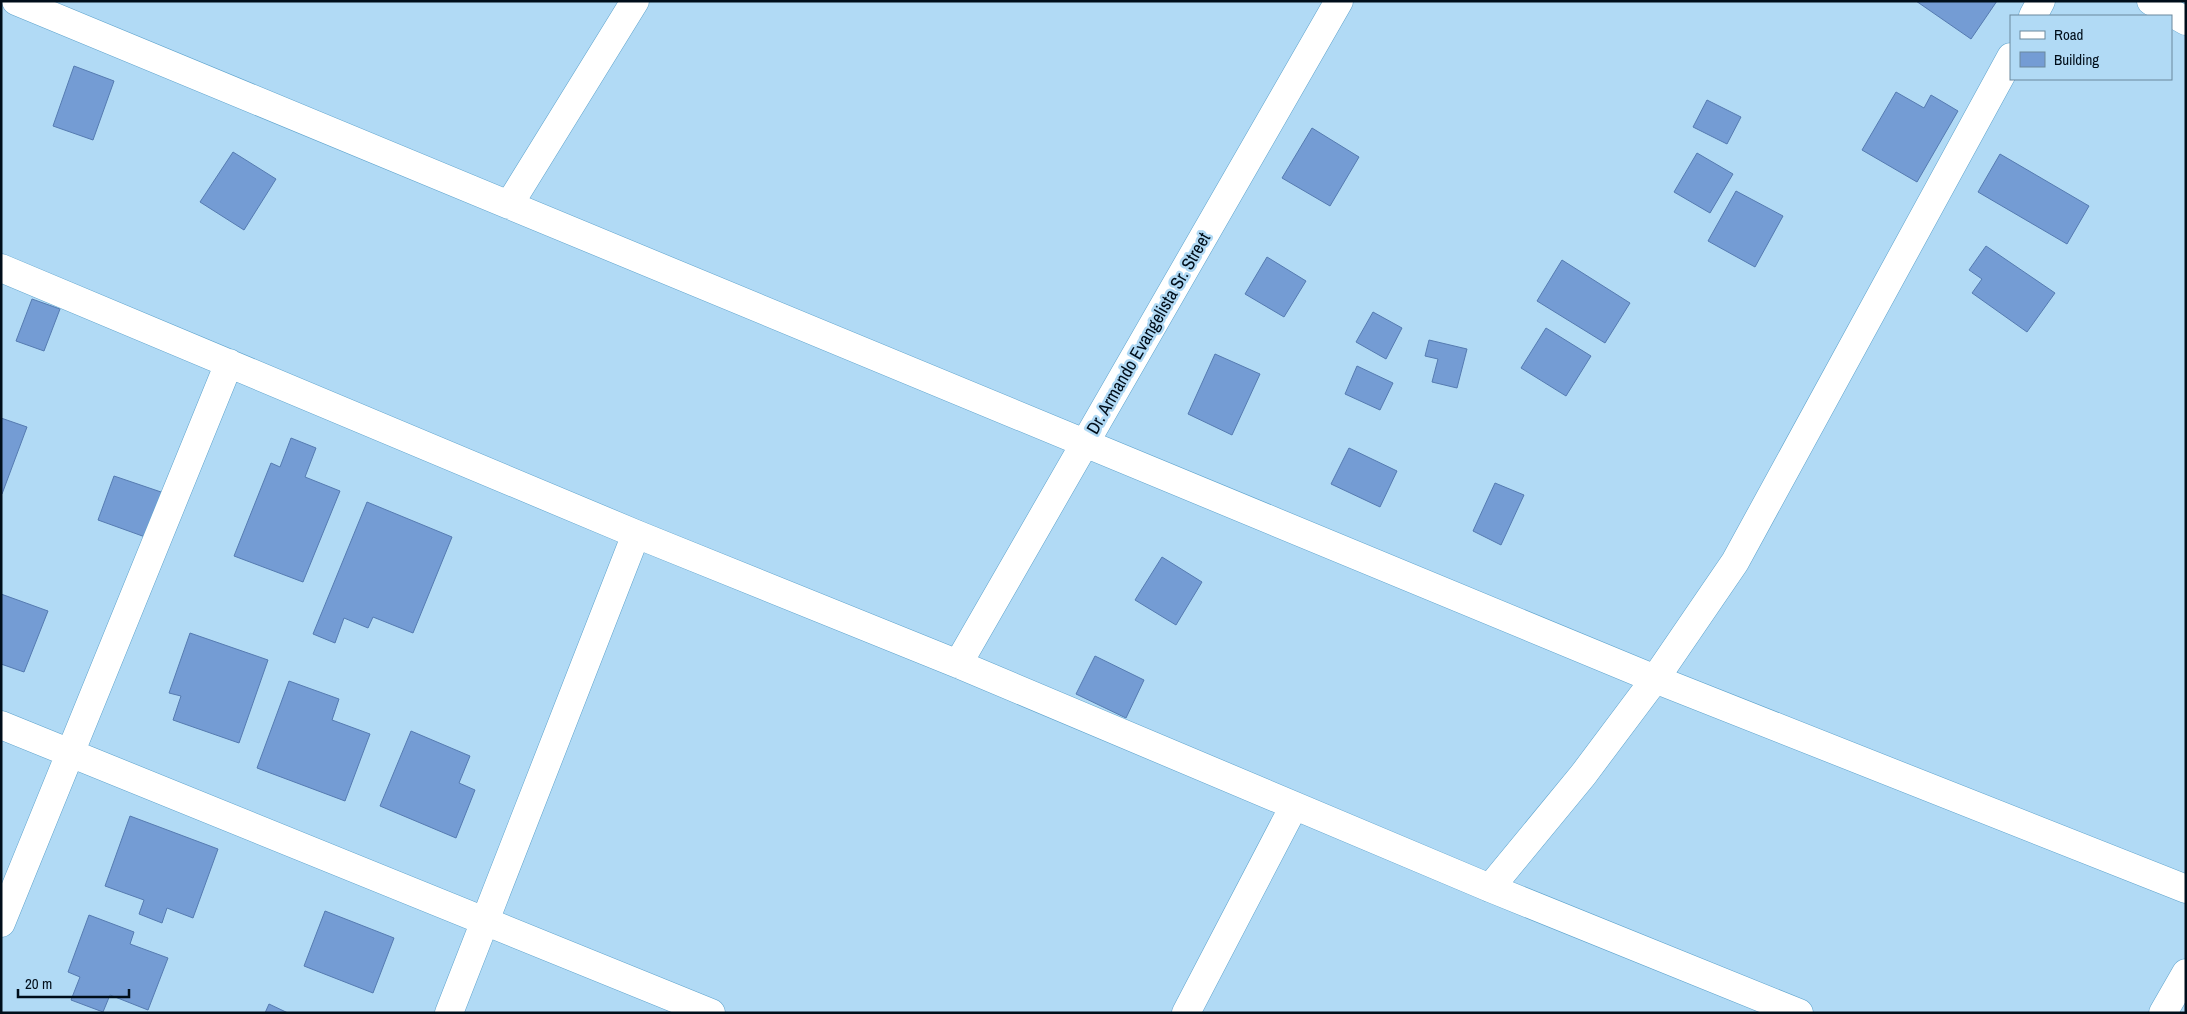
<svg xmlns="http://www.w3.org/2000/svg" width="2187" height="1014" font-family="'Archivo Narrow',sans-serif">
<style>
.building{fill:#749cd4;stroke:#557bb1}
.lines{fill:none;stroke-linecap:round;stroke-linejoin:round}
.minor-casing{stroke:#5ca2cc;stroke-width:29}
.minor{stroke:#fff;stroke-width:28}
.labels{text-anchor:middle;dominant-baseline:central;stroke-width:5;stroke-linejoin:round;paint-order:stroke}
.street-label{font-size:18px;fill:#000e1a;stroke:#b1daf5}
</style>
<rect width="100%" height="100%" fill="#b1daf5"/>
<!-- building -->
<path class="building" d="M1916,1H1997L1971,39Z
M74,66L114,81L93,140L53,126Z
M1896,92L1924,108L1931,95L1958,111L1917,182L1862,150Z
M1707,100L1741,117L1727,144L1693,127Z
M1312,128L1359,157L1330,206L1282,178Z
M233,152L276,179L244,230L200,202Z
M1697,153L1733,174L1710,213L1674,192Z
M2000,154L2089,206L2067,244L1978,192Z
M1736,191L1783,216L1755,267L1708,241Z
M1986,246L2055,293L2027,332L1972,293L1982,279L1969,270Z
M1267,257L1306,281L1284,317L1245,294Z
M1562,260L1630,303L1605,343L1537,301Z
M32,299L60,309L44,351L16,341Z
M1373,312L1402,328L1386,359L1356,342Z
M1546,328L1591,356L1566,396L1521,368Z
M1429,340L1467,349L1457,388L1432,382L1438,359L1425,356Z
M1215,354L1260,374L1232,435L1188,414Z
M1357,366L1393,383L1380,410L1345,394Z
M1,418L27,427L2,494L1,493Z
M291,438L316,448L305,477L340,491L303,582L234,556L271,463L280,467Z
M1349,448L1397,471L1380,507L1331,484Z
M114,476L164,493L148,538L98,520Z
M1495,483L1524,495L1501,545L1473,531Z
M367,502L452,537L413,633L373,617L368,628L344,618L335,643L313,634Z
M1162,557L1202,582L1176,625L1135,600Z
M1,594L48,611L24,672L1,664Z
M190,633L268,660L239,743L173,720L181,696L169,693Z
M1095,656L1144,680L1126,718L1076,694Z
M289,681L339,699L332,720L370,734L345,801L257,768Z
M411,731L470,756L459,783L475,790L456,838L380,806Z
M130,816L218,849L193,918L167,908L162,923L139,914L144,900L105,886Z
M325,911L394,938L373,993L304,966Z
M89,915L134,932L130,944L168,958L148,1010L110,995L103,1012L71,1000L80,977L68,972Z
M269,1004L288,1013H265Z"/>
<g class="lines">
<!-- minor casing -->
<g class="minor-casing">
<path id="minor" d="M16,1L1655,679L2186,889
M2151,1L2186,21
M2033,16L2041,1
M509,205L635,1
M1,268L636,534L958,664L1490,888L1799,1013
M958,664L1339,1
M1,725L711,1013
M1490,888L1583,775L1655,679L1735,562L2011,57
M1,923L229,363
M449,1013L636,534
M1186,1013L1294,806
M2163,1013L2186,973"/>
</g>
<!-- minor -->
<use href="#minor" class="minor"/>
</g>
<g class="labels">
<!-- street labels -->
<g class="street-label">
<text transform="translate(1148 333) rotate(-60)">Dr. Armando Evangelista Sr. Street</text>
</g>
</g>
<!-- border -->
<rect width="2187" height="1014" fill="none" stroke="#000e1a" stroke-width="5"/>
<!-- legend -->
<rect x="2010" y="15" width="162" height="65" fill="#b1daf5" stroke="#6a889d"/>
<rect x="2020" y="31" width="25" height="8" fill="#ffffff" stroke="#6a889d"/>
<text x="2054" y="40" font-size="15" fill="#000e1a">Road</text>
<rect x="2020" y="52" width="25" height="15" fill="#749cd4" stroke="#6a889d"/>
<text x="2054" y="65" font-size="15" fill="#000e1a">Building</text>
<!-- scale -->
<path d="M18 989v8h111v-8" fill="none" stroke="#000e1a" stroke-width="2.5"/>
<text x="25" y="989" font-size="15" fill="#000e1a" stroke="#b1daf5" stroke-width="4" paint-order="stroke">20 m</text>
</svg>
